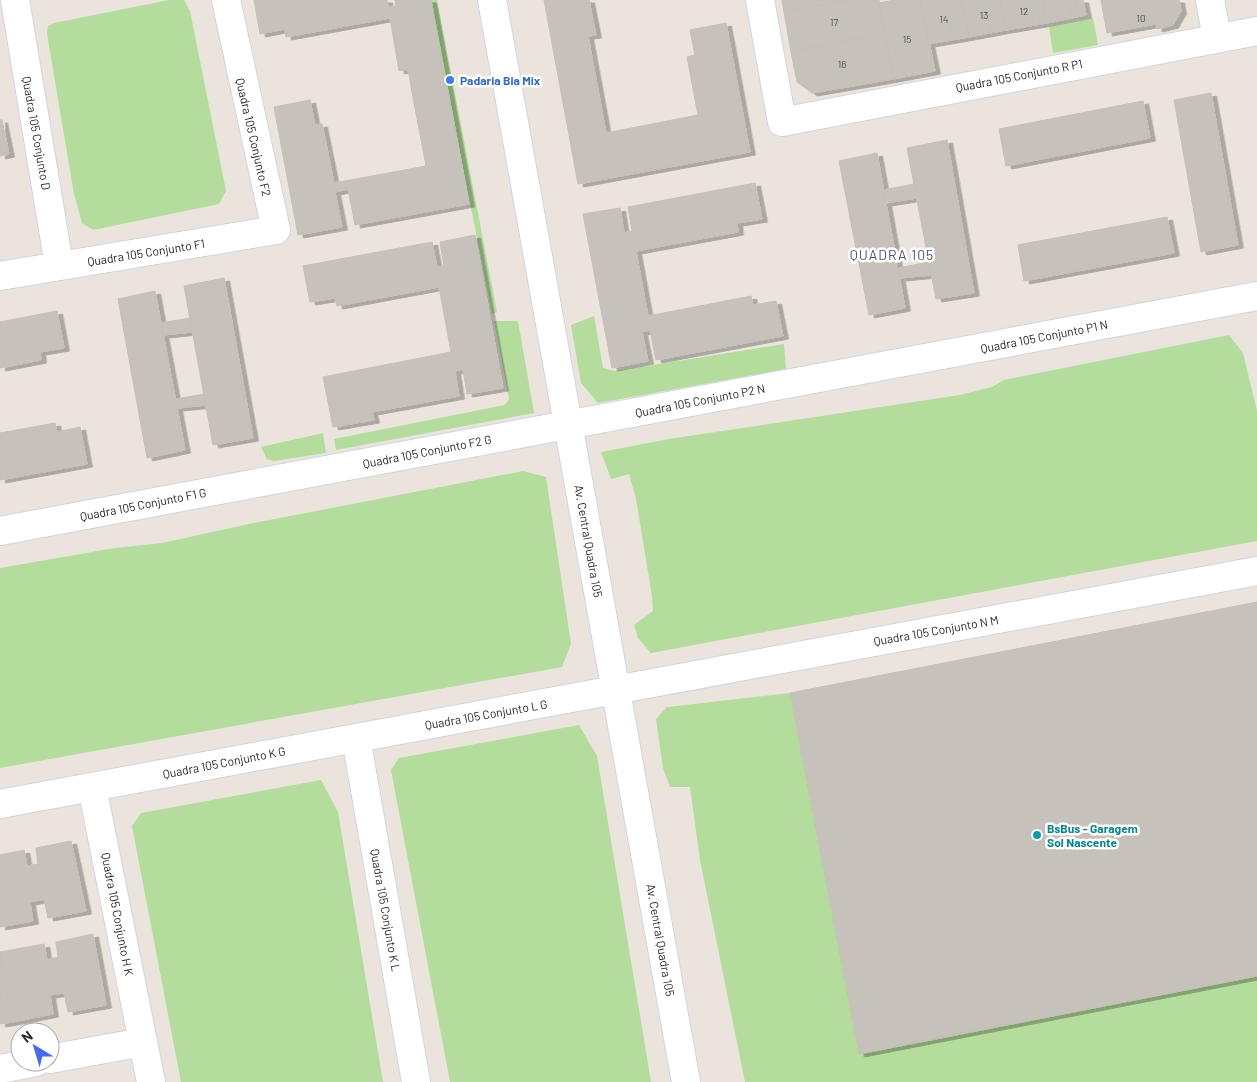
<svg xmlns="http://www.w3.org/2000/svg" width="1257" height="1082" font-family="Barlow,sans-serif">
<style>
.green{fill:#b4dc9d}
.building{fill:#c6c2bb;stroke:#c5c0b6;filter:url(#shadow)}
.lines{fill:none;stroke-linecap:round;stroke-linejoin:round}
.minor-casing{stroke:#d2d5e1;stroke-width:30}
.minor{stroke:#fff;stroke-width:28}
.shop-dot{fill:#3f7fe0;stroke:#fff;stroke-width:2}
.culture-dot{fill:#0f9aa8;stroke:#fff;stroke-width:2}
.labels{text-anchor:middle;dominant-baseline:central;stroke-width:5;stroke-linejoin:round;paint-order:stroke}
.number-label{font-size:10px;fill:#504f4e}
.street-label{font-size:12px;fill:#292929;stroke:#fff}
.shop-label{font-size:12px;font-weight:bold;fill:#366cbe;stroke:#fff;text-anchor:start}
.culture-label{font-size:12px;font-weight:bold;fill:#0d838f;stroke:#fff;text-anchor:start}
.neighbourhood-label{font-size:14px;letter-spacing:1px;fill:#4e5676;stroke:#fff}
</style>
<defs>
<filter id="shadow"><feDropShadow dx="5.5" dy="3" stdDeviation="0" flood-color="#0004"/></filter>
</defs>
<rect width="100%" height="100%" fill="#eae4dc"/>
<!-- green -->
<path class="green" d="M169,0H184L190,11L226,191L219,204L93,230L82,223L74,194L47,34L48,26L54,23Z
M430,0H437L497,312L492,314Z
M1093,18L1098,45L1053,53L1049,27Z
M594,316L603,368L615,371L784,344L786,369L598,403L581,383L571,325Z
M494,321H518L534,413L336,450L334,439L505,405L509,399Z
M1229,335L1243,353L1257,411V541L651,653L638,638L634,625L653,611L652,596L636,499L629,474L611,479L601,452L669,439L960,395L992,387L1004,380Z
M323,433L326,453L274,461L267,459L261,447Z
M523,471L546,477L571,644L562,667L0,768V568L115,548L162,543L249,524Z
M790,693L859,1053L1257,976V1082H745L700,860L690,787H670L663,768L656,719L667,707Z
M579,725L597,756L651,1082H450L391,770L399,758Z
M321,780L338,812L383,1082H181L132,826L141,813Z"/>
<!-- building -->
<path class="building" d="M254,0H387L388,7L396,6L395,0H431L469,204L355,225L348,189L335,192L342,227L298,235L274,107L310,100L315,125L322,124L334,183L426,166L414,103L408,69L399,71L390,18L286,37L285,29L260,34Z
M544,0H589L596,35L588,36L606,133L698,115L687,57L695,55L690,30L726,23L750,152L578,184Z
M782,0H846L784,12Z
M846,0H879L885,33L791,52L784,12Z
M894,0H920L935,71L893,79L879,3Z
M920,0H961L969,37L929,44Z
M961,0H1000L1006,30L969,37Z
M1000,0H1043L1047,23L1006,30Z
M1043,0H1083L1086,15L1047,23Z
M1101,0H1179L1181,11L1173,25L1157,29L1156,24L1107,33Z
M1076,1L1078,13L1071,15L1069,3Z
M1037,10L1040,22L1033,24L1030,12Z
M997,17L999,29L992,31L989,19Z
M957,23L959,35L952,37L949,25Z
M918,31L920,43L913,45L910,33Z
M885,33L893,79L812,93L797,82L791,52Z
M842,70L843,76L833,78L832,72Z
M1211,93L1238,245L1201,252L1174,100Z
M1143,101L1150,138L1006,166L999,129Z
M0,120H2L9,154L0,156Z
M947,140L974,293L936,299L907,148Z
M877,153L905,308L869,315L839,161Z
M755,183L762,219L737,223L738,232L636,251L648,316L751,296L753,305L776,301L783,336L656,360L650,330L642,332L648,361L612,368L583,214L620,208L624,233L632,231L628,207Z
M914,184L917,198L886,203L883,190Z
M1167,217L1174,253L1024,281L1018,245Z
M475,235L503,388L467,394L463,369L455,371L459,396L372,412L374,420L333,427L323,377L451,352L439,287L337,306L335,298L310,302L303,266L432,242L437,267L444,266L440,242Z
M929,262L931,275L900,278L898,268Z
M224,278L253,438L213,445L184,286Z
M155,291L185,450L147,458L118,299Z
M57,311L64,348L40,352L41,360L0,368V322Z
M190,318L192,332L163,335L161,323Z
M204,394L206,405L178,408L176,399Z
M55,423L57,432L80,427L87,464L0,480V433Z
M1257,602V976L859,1054L790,693Z
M71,841L86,911L48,918L44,899L30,902L33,921L0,927V855L24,850L27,866L38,864L36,848Z
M93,934L106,1005L68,1012L64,993L50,995L53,1014L12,1022L0,952L44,944L47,960L58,957L56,942Z
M0,952L12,1022L0,1024Z"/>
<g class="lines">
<!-- minor casing -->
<g class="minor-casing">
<path id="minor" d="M15,0L59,265
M492,0L686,1082
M760,0L782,122L1257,31
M1210,0L1217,38
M0,276L276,230L226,0
M0,531L1257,296
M356,738L416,1082
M92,787L151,1082
M0,804L1257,571
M50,1059L143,1042
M0,1069L36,1062"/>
</g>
<!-- minor -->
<use href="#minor" class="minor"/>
</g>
<!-- markers -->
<circle class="shop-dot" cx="450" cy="80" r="5"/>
<circle class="culture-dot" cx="1037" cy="835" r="5"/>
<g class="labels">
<!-- number labels -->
<g class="number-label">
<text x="1024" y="11">12</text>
<text x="984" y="15">13</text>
<text x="1141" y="18">10</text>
<text x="944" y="19">14</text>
<text x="834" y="22">17</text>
<text x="907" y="39">15</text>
<text x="842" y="64">16</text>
</g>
<!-- street labels -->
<g class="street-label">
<text transform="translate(1019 75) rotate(-11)">Quadra 105 Conjunto R P1</text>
<text transform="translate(37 133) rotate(80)">Quadra 105 Conjunto D</text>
<text transform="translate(254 137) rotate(77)">Quadra 105 Conjunto F2</text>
<text transform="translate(146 252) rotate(-9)">Quadra 105 Conjunto F1</text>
<text transform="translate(1044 336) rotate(-11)">Quadra 105 Conjunto P1 N</text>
<text transform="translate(700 400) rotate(-11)">Quadra 105 Conjunto P2 N</text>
<text transform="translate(427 451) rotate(-11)">Quadra 105 Conjunto F2 G</text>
<text transform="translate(143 504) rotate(-11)">Quadra 105 Conjunto F1 G</text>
<text transform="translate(589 541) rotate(80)">Av. Central Quadra 105</text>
<text transform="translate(936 630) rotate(-10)">Quadra 105 Conjunto N M</text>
<text transform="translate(486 714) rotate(-10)">Quadra 105 Conjunto L G</text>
<text transform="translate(224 762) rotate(-11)">Quadra 105 Conjunto K G</text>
<text transform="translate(386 910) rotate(80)">Quadra 105 Conjunto K L</text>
<text transform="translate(118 914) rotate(79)">Quadra 105 Conjunto H K</text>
<text transform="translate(661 940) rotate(80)">Av. Central Quadra 105</text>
</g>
<!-- shop labels -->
<g class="shop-label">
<text x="460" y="80">Padaria Bia Mix</text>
</g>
<!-- culture labels -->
<g class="culture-label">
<text x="1047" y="828">BsBus - Garagem<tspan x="1047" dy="14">Sol Nascente</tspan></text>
</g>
<!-- neighbourhood labels -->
<g class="neighbourhood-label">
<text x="892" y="254">QUADRA 105</text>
</g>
</g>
<!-- north arrow -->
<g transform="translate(35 1047) rotate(322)"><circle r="24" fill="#ffffff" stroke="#a9a9a9"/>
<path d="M0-4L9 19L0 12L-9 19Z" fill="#496bea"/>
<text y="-8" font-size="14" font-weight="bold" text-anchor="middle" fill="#292929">N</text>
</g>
</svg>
